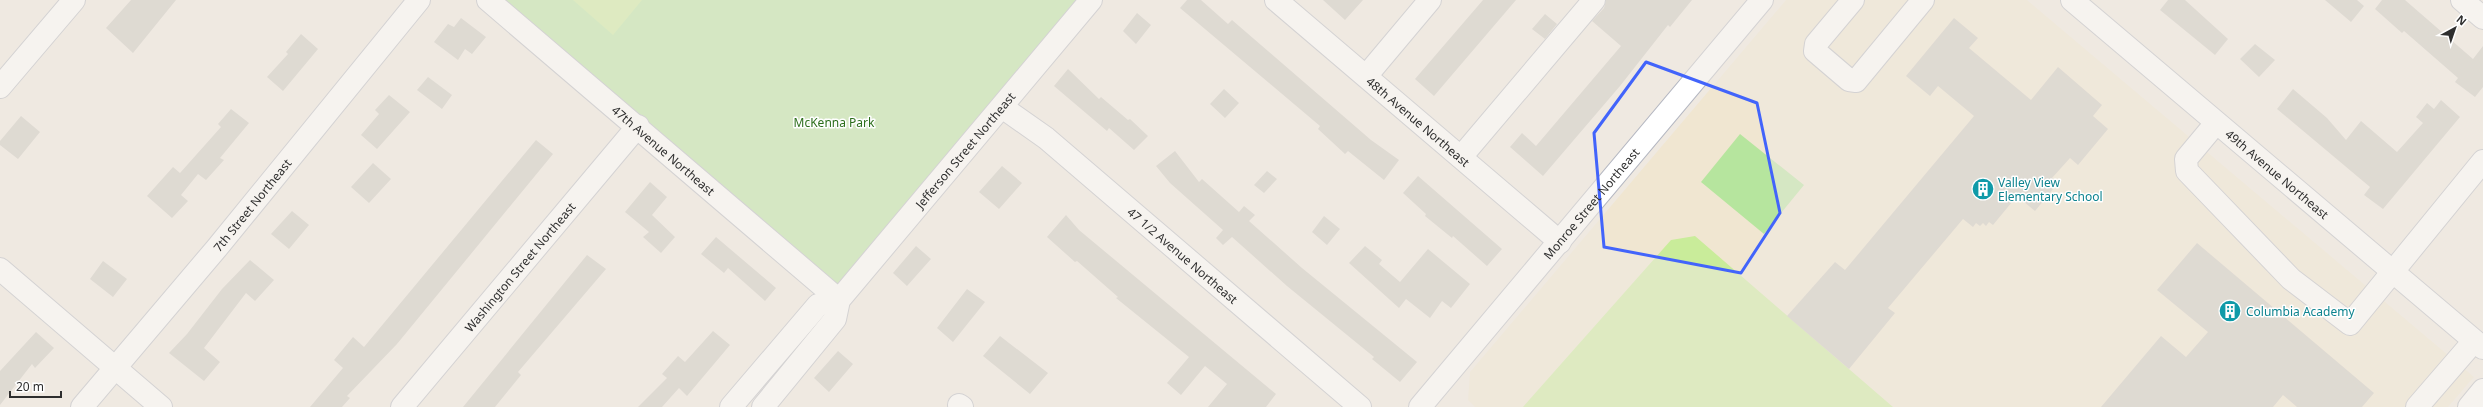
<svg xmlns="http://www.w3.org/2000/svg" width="2483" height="407" font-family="'Noto Sans',sans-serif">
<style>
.education{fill:#f0e6d1}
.green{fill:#b6e59e}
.pitch{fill:#c9ec9a}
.building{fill:#cbc7bf}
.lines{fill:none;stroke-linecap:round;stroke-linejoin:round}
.minor-casing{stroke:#b4b7c1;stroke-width:24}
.minor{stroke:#fff;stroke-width:22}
.marked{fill:none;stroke:#4264fb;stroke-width:3;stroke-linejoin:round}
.labels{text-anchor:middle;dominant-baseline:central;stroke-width:3;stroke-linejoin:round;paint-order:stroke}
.street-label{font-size:12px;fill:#2e2e2e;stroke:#fff}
.park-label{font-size:12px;fill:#2c6e1b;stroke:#fff}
.culture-label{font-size:12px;fill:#0d838f;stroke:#fff;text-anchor:start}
</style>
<rect width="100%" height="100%" fill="#efe9e1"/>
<!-- education -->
<path class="education" d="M1786,0H2027L2474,377L2448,407H1475L1468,400L1470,372Z"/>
<!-- green -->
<path class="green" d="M503,0H1092L849,295Z
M1740,134L1804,185L1764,234L1701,182Z"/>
<!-- pitch -->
<path class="pitch" d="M573,0H642L613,35Z
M1695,236L1893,407H1523L1671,240Z"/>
<!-- building -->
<path class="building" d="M131,0H176L133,53L106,28Z
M1187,0H1201L1228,24L1232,20L1371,140L1399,160L1384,180L1348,151L1345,154L1318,129L1320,126L1180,8Z
M1323,0H1363L1345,20Z
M1483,0H1516L1434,96L1415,79Z
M1606,0H1692L1670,27L1668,25L1620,86L1543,176L1510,147L1522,133L1536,146L1621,46L1592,21L1604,8Z
M2168,0H2185L2228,39L2215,55L2160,10Z
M2325,0H2357L2364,6L2351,22Z
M2382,0H2405L2473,59L2483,46V87L2475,97L2455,82L2458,78L2404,31L2402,33L2375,9Z
M1137,13L1151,25L1136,44L1123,31Z
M1545,14L1557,24L1545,39L1532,29Z
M461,18L486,37L472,54L465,49L458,60L434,42L448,24L454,27Z
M1954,18L1978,38L1969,48L2031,100L2058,67L2102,105L2093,116L2108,129L2078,165L2070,158L2052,178L2058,183L2035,211L2017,196L1993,225L1989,222L1986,226L1983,223L1980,226L1976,223L1973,227L1963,219L1888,308L1895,313L1849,369L1787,316L1835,262L1845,270L1974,116L1938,86L1930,96L1906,76Z
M301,34L318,49L283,91L267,77L288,54L286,52Z
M2255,44L2275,60L2259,77L2240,59Z
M1068,69L1099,99L1101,97L1128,120L1130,119L1148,136L1134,150L1109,128L1107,131L1054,86Z
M428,77L452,95L442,109L417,90Z
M1224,89L1239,103L1225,118L1210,104Z
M2293,89L2327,118L2346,140L2361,121L2397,152L2423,123L2416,117L2427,103L2434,109L2441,100L2460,117L2383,209L2364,195L2370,187L2277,109Z
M389,95L410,112L377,149L361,135L379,114L375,110Z
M231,109L249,123L220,158L224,160L206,180L198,174L181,195L188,201L172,218L147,196L173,167L180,173L221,127L218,124Z
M21,116L40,132L18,159L0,145V141Z
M536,140L553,154L397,344L347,396L350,398L342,407H310L343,368L334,360L353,337L364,347Z
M1175,151L1199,182L1202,179L1239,212L1244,206L1255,215L1249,221L1302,268L1417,362L1400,382L1372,359L1374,357L1287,286L1232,237L1223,245L1216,238L1223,230L1170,183L1156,166Z
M373,163L391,179L369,203L351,187Z
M1002,166L1022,183L999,209L979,192Z
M1267,171L1277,179L1264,193L1254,185Z
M1418,176L1502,249L1487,266L1453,236L1452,238L1425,216L1426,214L1403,193Z
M650,182L667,197L652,215L675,237L661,253L643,237L649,232L625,212Z
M292,211L309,225L289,249L271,234Z
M1066,215L1079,230L1276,394L1266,407H1208L1227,384L1205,366L1181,395L1167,383L1189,357L1116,298L1118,297L1077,261L1075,262L1047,237Z
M1324,216L1340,229L1327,245L1312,232Z
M716,237L776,288L765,301L728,268L724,273L701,254Z
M2197,243L2374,393L2362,407H2297L2283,395L2273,407H2101L2161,336L2186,357L2208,332L2157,290Z
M916,246L931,259L907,286L893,273Z
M1365,246L1382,260L1379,264L1400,282L1428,249L1470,284L1451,308L1442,301L1430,318L1406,299L1399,308L1349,263Z
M587,255L606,269L518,372L521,375L495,407H463Z
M250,260L274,280L255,301L246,293L204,348L220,362L204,381L169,353L187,334L222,289Z
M103,261L127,279L113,297L90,279Z
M967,289L985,302L953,342L937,328Z
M713,331L730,345L687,396L679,388L662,407H638L667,378L662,374L678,356L685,362Z
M36,332L54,348L35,368L32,364L0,405V371Z
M1000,336L1048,373L1030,394L983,356Z
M838,351L853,364L829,392L814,378Z"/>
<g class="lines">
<!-- minor casing -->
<g class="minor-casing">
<g id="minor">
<path id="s1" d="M488,0L839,300"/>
<path id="s2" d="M1276,0L1560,242"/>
<path d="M1853,0L1816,44L1815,51L1849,80L1856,81L1923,0"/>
<path id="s3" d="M2072,0L2483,348"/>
<path d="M2462,0L2483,18"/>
<path d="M1367,75L1430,0"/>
<path d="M0,87L74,0"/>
<path id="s4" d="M1002,107L1046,138L1360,407"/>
<path d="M2216,123L2186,159L2187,171L2291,279L2350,324L2483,161"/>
<path d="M1461,157L1594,0"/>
<path d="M0,269L161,407"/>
<path d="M959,405L962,407"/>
<path id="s5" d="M82,407L216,249L419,0"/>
<path id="s6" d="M402,407L638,126"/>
<path d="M731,407L818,305L839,300"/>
<path id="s7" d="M763,407L835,319L839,300L1091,0"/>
<path id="s8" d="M1420,407L1762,0"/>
<path d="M2417,407L2474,341"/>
<path d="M2469,407L2483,390"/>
</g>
</g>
<!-- minor -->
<use href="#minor" class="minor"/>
</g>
<!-- marked area -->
<path d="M0 0H2483V407H0ZM1646,62L1757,103L1780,213L1741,273L1604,247L1594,133Z" fill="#efe9e1" fill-opacity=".55" fill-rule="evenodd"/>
<path class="marked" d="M1646,62L1757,103L1780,213L1741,273L1604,247L1594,133Z"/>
<!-- icons -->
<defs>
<g id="building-disc" transform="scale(1.15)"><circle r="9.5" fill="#0f9aa8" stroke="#fff"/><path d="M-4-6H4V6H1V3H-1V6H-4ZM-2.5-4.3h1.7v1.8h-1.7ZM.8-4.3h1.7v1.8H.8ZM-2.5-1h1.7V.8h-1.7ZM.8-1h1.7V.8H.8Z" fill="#fff"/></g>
</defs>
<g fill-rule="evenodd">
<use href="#building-disc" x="1983" y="189"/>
<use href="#building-disc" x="2230" y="311"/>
</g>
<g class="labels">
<!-- street labels -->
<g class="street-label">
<text stroke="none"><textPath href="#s2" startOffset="187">48th Avenue Northeast</textPath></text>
<text stroke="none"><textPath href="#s1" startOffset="231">47th Avenue Northeast</textPath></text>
<text stroke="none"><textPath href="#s7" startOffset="329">Jefferson Street Northeast</textPath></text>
<text stroke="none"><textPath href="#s3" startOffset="269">49th Avenue Northeast</textPath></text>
<text stroke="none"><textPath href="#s8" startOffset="266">Monroe Street Northeast</textPath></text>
<text stroke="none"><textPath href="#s5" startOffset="264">7th Street Northeast</textPath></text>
<text stroke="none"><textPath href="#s4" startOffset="234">47 1/2 Avenue Northeast</textPath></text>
<text stroke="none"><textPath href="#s6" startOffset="183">Washington Street Northeast</textPath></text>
</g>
<!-- park labels -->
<g class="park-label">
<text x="834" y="122">McKenna Park</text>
</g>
<!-- culture labels -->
<g class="culture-label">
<text x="1998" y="182">Valley View<tspan x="1998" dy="14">Elementary School</tspan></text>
<text x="2246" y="311">Columbia Academy</text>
</g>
</g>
<!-- north arrow -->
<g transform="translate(2455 28) rotate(40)" stroke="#ffffff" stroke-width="3" paint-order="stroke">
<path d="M0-3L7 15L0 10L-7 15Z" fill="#2e2e2e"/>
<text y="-6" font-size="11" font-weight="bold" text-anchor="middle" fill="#2e2e2e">N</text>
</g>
<!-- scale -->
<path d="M10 391v6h51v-6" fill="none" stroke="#2e2e2e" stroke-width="2"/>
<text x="16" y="391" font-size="12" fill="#2e2e2e" stroke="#ffffff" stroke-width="3" paint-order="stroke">20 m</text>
</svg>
